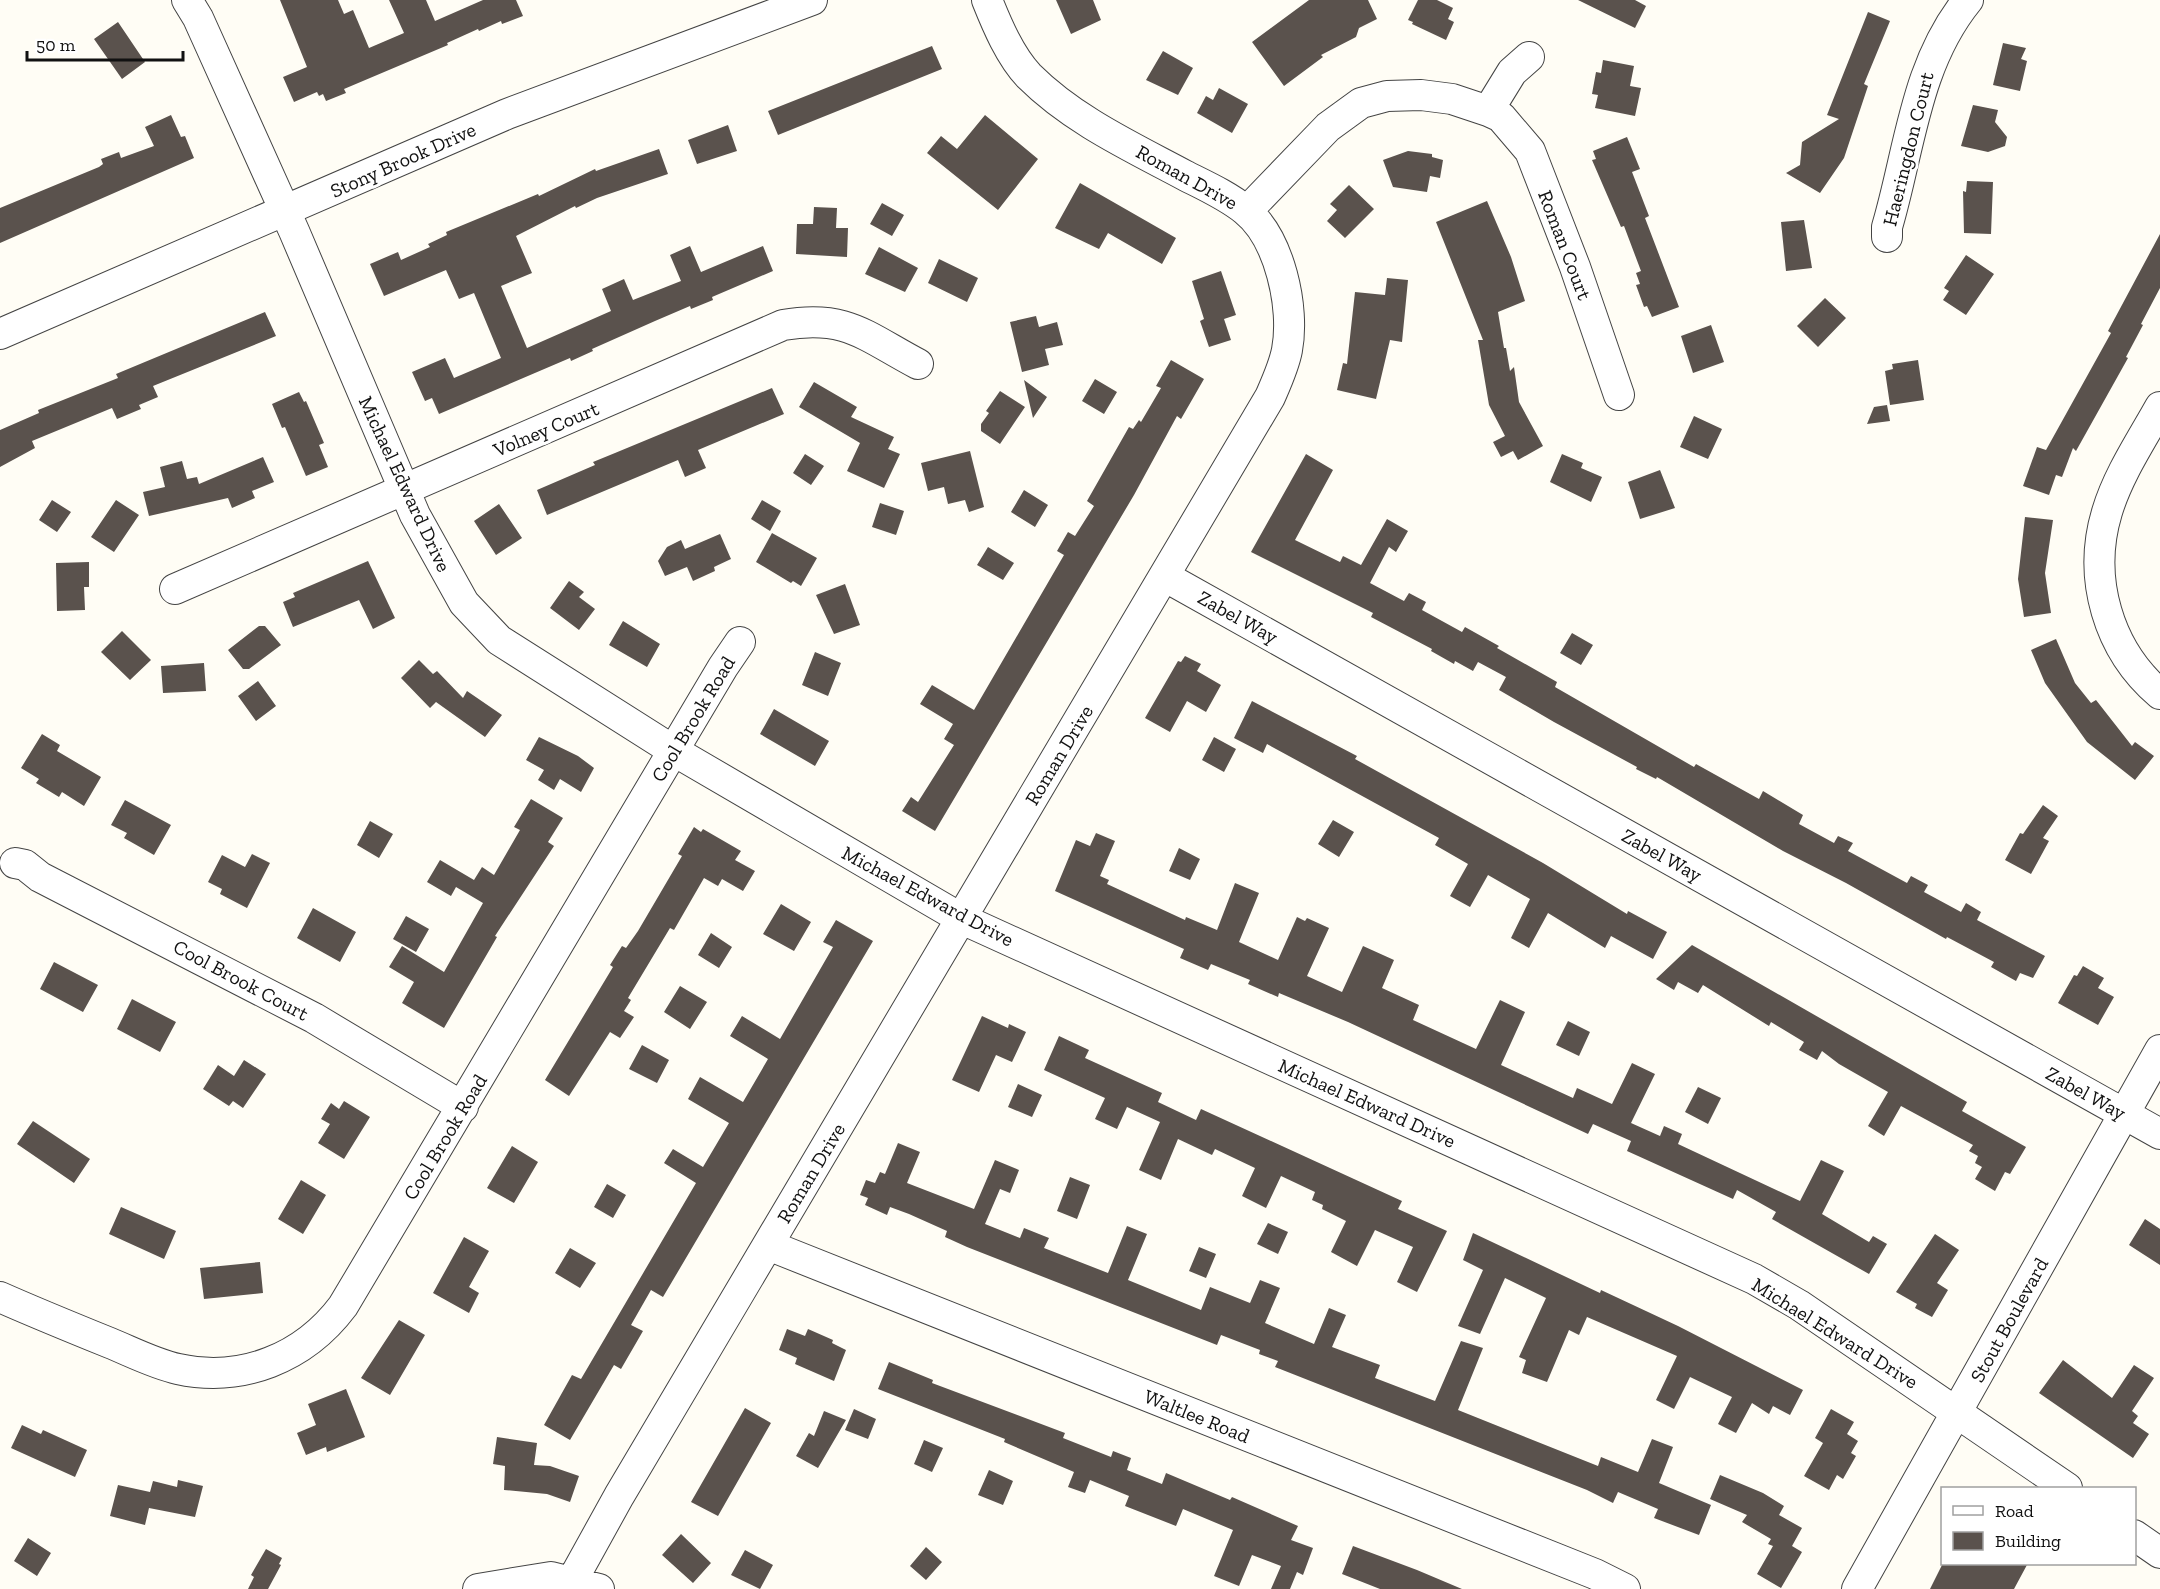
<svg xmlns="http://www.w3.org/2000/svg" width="2160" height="1589" font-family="'Zilla Slab',serif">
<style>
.building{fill:#5a524d}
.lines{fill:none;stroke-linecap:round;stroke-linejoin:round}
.minor-casing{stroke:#444;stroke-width:32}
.minor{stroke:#fff;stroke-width:30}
.labels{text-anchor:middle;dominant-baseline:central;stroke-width:6;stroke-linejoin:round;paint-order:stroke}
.street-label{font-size:20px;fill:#111;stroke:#fff}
</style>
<rect width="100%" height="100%" fill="#fffdf5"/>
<!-- building -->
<path class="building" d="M280,0H338L344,14L353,10L369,48L404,33L389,0H426L435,21L483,0H516L523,16L502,24L501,21L479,31L478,29L447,43L448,45L344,89L346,93L326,101L323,94L319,96L317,92L294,102L283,77L307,67Z
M1056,0H1093L1101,20L1071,34Z
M1309,0H1368L1377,19L1359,28L1356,37L1321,55L1323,57L1284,86L1252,42Z
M1418,0H1437L1453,8L1448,19L1454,22L1446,40L1412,24L1413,22L1408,20Z
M1578,0H1635L1646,6L1635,28Z
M1868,12L1890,21L1864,84L1868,86L1844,158L1820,193L1786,173L1800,165L1802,142L1839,119L1827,115Z
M118,22L145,62L122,79L94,39Z
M2003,43L2026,48L2021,59L2027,61L2020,91L1993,85Z
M932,46L942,69L778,135L768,111Z
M1163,51L1193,68L1178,95L1146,80Z
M1603,60L1634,66L1630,86L1641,88L1635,116L1595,108L1598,95L1592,94L1596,72L1601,73Z
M1219,88L1248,104L1232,133L1197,113L1206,96L1213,100Z
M1973,105L1998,110L1995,122L2007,137L2005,146L1988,152L1961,146Z
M171,115L181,137L185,136L194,158L0,243V208L99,167L103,164L101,159L119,152L121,158L154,146L145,127Z
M985,115L1038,159L998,210L927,153L941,136L957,149Z
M728,125L737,151L697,164L688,140Z
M1627,137L1640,169L1632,172L1649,216L1645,218L1679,307L1652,317L1647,306L1644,307L1636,285L1640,284L1636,273L1641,271L1624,226L1621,227L1592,160L1596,159L1593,151Z
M659,149L668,174L597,198L576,208L575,206L516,236L532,273L501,286L527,348L611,311L602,289L624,279L633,300L681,281L670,255L690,246L701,272L763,246L773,271L712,297L713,300L691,309L690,306L655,321L592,349L593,351L571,361L570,358L439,414L432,398L425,401L412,372L445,358L454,378L501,358L474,293L459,299L446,270L384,296L370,264L398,252L401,260L430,247L428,244L447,235L446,232L538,194L539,196L595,169L596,171Z
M1408,151L1432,154V157L1443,160L1440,178L1430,176L1427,192L1393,187L1383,160Z
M1967,181L1993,182L1991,234L1964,233L1963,191L1966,192Z
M1080,183L1176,238L1162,264L1108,233L1099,249L1055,228Z
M1349,185L1374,209L1345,238L1327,221L1337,210L1330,204Z
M1487,201L1511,257L1525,301L1498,312L1504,348H1506L1510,371L1514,367L1519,402L1543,446L1518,460L1513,451L1501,457L1493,442L1505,436L1489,405L1478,340H1483L1436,222Z
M882,203L904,215L892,236L870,224Z
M814,207L837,208L836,228H848L847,257L796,254L797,224H813Z
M1804,220L1812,268L1786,271L1781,222Z
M2160,234V288L2141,324L2143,325L2126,357L2128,358L2076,451L2073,448L2062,477L2056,475L2049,495L2023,486L2037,447L2046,450L2111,333L2108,331Z
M879,247L918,268L905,292L865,274Z
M1966,255L1994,274L1966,315L1943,300L1949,291L1944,288Z
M939,259L978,278L967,302L928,283Z
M1221,271L1236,315L1224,319L1231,340L1209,347L1200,321L1204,319L1192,281Z
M1387,278L1408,280L1402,342L1390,340L1376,399L1337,390L1343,363L1347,364L1355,292L1385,295Z
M1825,298L1846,318L1818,347L1797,326Z
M265,312L276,336L153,386L158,397L139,405L141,409L117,419L112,408L32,441L35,448L0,467V430L39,413L38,410L118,378L116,374Z
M1036,316L1039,327L1057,322L1063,345L1045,349L1049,365L1022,372L1010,322Z
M1711,325L1724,362L1693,373L1681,336Z
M1171,360L1204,379L1181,419L1177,416L1134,495L935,831L902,811L911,797L918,802L954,745L944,739L953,724L920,704L932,685L974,710L1064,555L1057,551L1068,532L1075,536L1094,506L1087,501L1129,427L1133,429L1139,420L1141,422L1161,388L1156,386Z
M1918,360L1924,400L1890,405L1885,371L1893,369L1892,364Z
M1095,379L1117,392L1104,414L1082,401Z
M1024,380L1047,397L1033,418Z
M814,382L857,407L851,417L894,437L888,449L900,454L884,488L847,471L860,443L799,407Z
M772,388L784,414L698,450L706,468L685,477L678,460L547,515L537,490L595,465L593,462L615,453Z
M1000,391L1025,407L1000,444L981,431V424L989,413L986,411Z
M299,392L304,402L306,401L324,443L319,445L328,467L306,476L285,427L282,428L272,404Z
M1887,405L1890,421L1867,424L1874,407Z
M1694,416L1722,429L1708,459L1680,447Z
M970,451L984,507L969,512L965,500L948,504L944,487L928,491L921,463Z
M805,454L824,466L811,485L793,473Z
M1306,454L1333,470L1295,540L1340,562L1343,556L1361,565L1387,519L1408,531L1396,552L1389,547L1370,583L1404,601L1409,593L1426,602L1422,610L1462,632L1465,627L1499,646L1497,648L1557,682L1555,687L1694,767L1696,764L1759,799L1763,791L1803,815L1799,824L1834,843L1838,836L1853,843L1848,851L1907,883L1911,876L1928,885L1924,892L1961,912L1966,903L1981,912L1977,920L2045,956L2033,978L2020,973L2016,981L1991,967L1994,962L1947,937L1946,939L1846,883L1783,851L1657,777L1656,779L1636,769L1637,767L1554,722L1499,690L1506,677L1478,662L1473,671L1455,661L1454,664L1431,651L1432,649L1371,617L1373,613L1251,552Z
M1562,454L1583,463L1581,468L1602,477L1591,502L1550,482Z
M263,457L274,482L252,491L255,498L232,508L228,498L149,516L143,492L165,487L160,467L182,461L187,479L197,477L199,484Z
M1660,470L1675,508L1640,519L1628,482Z
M1024,490L1048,505L1035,527L1011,512Z
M52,500L71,512L57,532L39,520Z
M116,500L139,515L114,552L91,537Z
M762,500L781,511L770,531L751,519Z
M880,503L904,511L896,535L872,527Z
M499,504L522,538L496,555L474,521Z
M2025,517L2053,520L2045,573L2051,613L2024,617L2018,579Z
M772,533L817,558L801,586L793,581L791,583L756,562Z
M720,534L731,559L714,567L715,571L693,581L687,567L665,576L658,561L667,547L681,540L685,549Z
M988,547L1014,563L1003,580L977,565Z
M368,561L395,618L373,629L359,600L293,627L283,602L295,597L293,593Z
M89,562V587H84L85,610L57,611L56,563Z
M569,581L584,592L579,597L595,609L579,630L550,608Z
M845,584L860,625L834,634L816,595Z
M623,621L660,644L647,667L609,645Z
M259,626H265L281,645L249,669H243L228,650Z
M122,631L151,660L130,680L101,652Z
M1572,633L1593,645L1581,665L1560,653Z
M2056,639L2075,683L2091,703L2096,700L2132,746L2135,742L2154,756L2135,780L2087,742L2045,683L2031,650Z
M815,652L841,663L828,696L802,685Z
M1185,656L1201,664L1197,671L1221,685L1206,712L1187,701L1170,732L1145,718L1178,661L1181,662Z
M419,660L433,674L437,671L463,698L467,691L502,715L485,737L436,702L430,708L401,678Z
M204,663L206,691L163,693L161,666Z
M258,681L276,706L256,721L238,696Z
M1252,701L1357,756L1355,759L1543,863L1627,914L1628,911L1667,932L1653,959L1611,936L1605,948L1548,913L1529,948L1511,938L1530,899L1488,875L1470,907L1450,896L1468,864L1435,845L1439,838L1267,744L1263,753L1234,738Z
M774,709L829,741L815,766L760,734Z
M42,734L60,745L57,751L101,777L84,806L62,792L59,797L36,783L39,779L21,768Z
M539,737L578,756L594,768L581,792L560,779L554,790L538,780L544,770L526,760Z
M1214,737L1236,749L1224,772L1202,760Z
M531,799L563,818L548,842L554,846L495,936L497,937L444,1028L402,1003L414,982L389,967L402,946L444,972L483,903L456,887L451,896L427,882L440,860L474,880L482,867L494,875L520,830L514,827Z
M125,800L171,825L154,855L124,838L127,833L111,825Z
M2043,805L2058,816L2043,838L2049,841L2031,874L2005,860L2020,833L2023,834Z
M1333,820L1354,832L1339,857L1318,844Z
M370,821L393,834L379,858L357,845Z
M694,827L701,832L703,829L741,851L735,860L755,871L743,891L722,879L718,886L704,878L674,930L670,928L628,998L631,1000L624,1011L634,1017L620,1038L610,1032L569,1096L545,1080L613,967L610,965L622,946L626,948L638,931L682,856L678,854Z
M1096,833L1115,841L1100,876L1109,880L1107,884L1185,920L1186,917L1217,930L1235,883L1259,893L1239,942L1278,960L1297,917L1305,921L1307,918L1329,928L1307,976L1342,992L1363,946L1394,960L1382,988L1419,1005L1413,1020L1476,1049L1500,1000L1525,1012L1501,1065L1573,1098L1577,1088L1612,1104L1632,1063L1655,1074L1631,1123L1660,1136L1664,1126L1682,1134L1678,1144L1800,1201L1821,1160L1844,1171L1822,1214L1869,1242L1873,1236L1887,1244L1869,1274L1772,1219L1776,1212L1737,1190L1733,1199L1627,1151L1631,1141L1593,1124L1588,1134L1348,1022L1279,993L1278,997L1248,984L1250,980L1211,964L1208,970L1180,958L1184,949L1055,891L1076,840L1090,846Z
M1179,848L1200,859L1190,880L1169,871Z
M252,854L270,863L247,908L220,894L222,889L208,882L222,855L245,867Z
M781,904L811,922L794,951L763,934Z
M313,908L356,932L340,962L297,938Z
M406,916L429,929L416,952L393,939Z
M836,920L873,941L663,1297L651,1290L631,1325L643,1331L621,1369L614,1365L570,1440L544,1425L572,1375L581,1379L696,1183L664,1163L673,1149L703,1167L729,1123L688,1099L700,1077L743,1102L768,1059L730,1036L742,1016L780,1039L833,947L823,942Z
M711,933L732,947L719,968L698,955Z
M1692,945L1967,1102L1962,1111L2026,1147L2010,1174L2005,1172L1995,1191L1975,1179L1982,1167L1975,1163L1978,1156L1969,1151L1973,1145L1901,1106L1884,1136L1868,1126L1888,1092L1839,1064L1822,1051L1817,1060L1799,1050L1804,1042L1771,1022L1769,1026L1703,985L1698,993L1678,982L1674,990L1656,979Z
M54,962L98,985L83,1012L40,989Z
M2083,966L2104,978L2098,988L2114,997L2098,1025L2058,1003L2074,975L2077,976Z
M680,986L707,1002L690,1029L664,1012Z
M132,999L176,1022L160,1052L117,1029Z
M982,1016L1008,1028L1009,1024L1026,1032L1012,1062L996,1055L979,1092L952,1080Z
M1568,1021L1590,1032L1579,1056L1556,1045Z
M1059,1036L1089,1050L1085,1058L1162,1093L1158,1102L1196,1120L1201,1109L1402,1201L1398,1209L1447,1231L1417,1292L1397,1282L1413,1247L1375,1230L1357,1266L1331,1252L1346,1221L1322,1209L1323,1205L1312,1200L1315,1192L1281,1176L1266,1208L1242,1196L1255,1168L1215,1149L1212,1155L1178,1139L1161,1180L1139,1170L1160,1122L1127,1107L1117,1129L1095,1119L1105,1098L1044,1070Z
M642,1045L669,1060L657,1083L629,1069Z
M244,1060L266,1074L243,1108L233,1101L229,1106L203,1089L218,1065L234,1076Z
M1018,1084L1042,1095L1032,1117L1008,1107Z
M1698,1087L1721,1098L1708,1124L1685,1112Z
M344,1101L370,1117L344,1159L318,1143L330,1124L321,1119L331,1103L339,1109Z
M33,1121L90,1159L74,1183L17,1144Z
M898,1143L920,1152L907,1183L974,1209L995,1160L1019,1170L1010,1193L1000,1189L985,1224L1020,1238L1024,1228L1049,1238L1044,1248L1108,1273L1127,1226L1147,1234L1128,1280L1201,1310L1210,1287L1250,1303L1260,1280L1280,1288L1265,1323L1314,1344L1329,1308L1346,1315L1332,1347L1380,1365L1375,1378L1435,1401L1461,1341L1483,1348L1458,1410L1598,1466L1601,1457L1638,1472L1652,1439L1673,1447L1659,1483L1711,1505L1699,1535L1654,1518L1658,1509L1618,1492L1613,1503L1587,1490L1275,1367L1278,1361L1259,1354L1260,1350L1221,1335L1217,1345L967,1247L945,1237L947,1231L909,1214L890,1207L887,1215L865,1205L868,1198L860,1195L866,1180L875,1183L880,1172L885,1174Z
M512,1146L538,1162L514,1203L487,1188Z
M1070,1177L1090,1185L1077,1219L1057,1211Z
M301,1180L326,1195L303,1234L278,1219Z
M607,1184L626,1195L613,1218L594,1207Z
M121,1207L176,1231L164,1259L109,1234Z
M2145,1219L2160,1229V1265L2129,1245Z
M1268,1223L1288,1232L1278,1254L1257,1244Z
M1473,1233L1600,1293L1601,1290L1678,1326L1803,1390L1790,1415L1773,1406L1769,1414L1752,1403L1736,1433L1718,1424L1732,1397L1690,1377L1674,1409L1656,1400L1677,1356L1587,1317L1579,1335L1569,1330L1547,1382L1522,1373L1526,1360L1519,1357L1546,1298L1505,1278L1480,1334L1458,1326L1483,1270L1463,1260Z
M1935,1234L1959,1250L1937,1283L1948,1290L1932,1317L1915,1308L1917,1304L1896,1292Z
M464,1237L489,1251L469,1287L479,1293L469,1313L433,1293Z
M1199,1247L1216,1254L1206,1278L1189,1271Z
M570,1248L596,1263L580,1288L555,1273Z
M260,1262L263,1293L204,1299L200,1268Z
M399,1320L425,1335L390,1395L361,1378Z
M787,1329L805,1336L808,1329L833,1340L832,1343L846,1350L834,1381L795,1364L797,1358L779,1350Z
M2063,1360L2112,1398L2134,1365L2154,1378L2132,1411L2138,1416L2133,1423L2149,1434L2133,1458L2039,1393Z
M889,1362L933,1380L932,1383L1065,1433L1063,1438L1111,1457L1113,1451L1131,1458L1127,1470L1162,1484L1166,1473L1230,1500L1232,1497L1298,1526L1291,1540L1313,1548L1303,1575L1297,1572L1290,1589H1271L1281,1566L1252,1555L1239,1586L1214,1576L1233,1530L1183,1509L1176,1526L1125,1506L1129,1496L1090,1480L1085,1493L1068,1487L1074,1472L1004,1442L1005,1439L878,1389Z
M346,1389L365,1437L327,1452L326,1447L306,1455L297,1433L316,1425L308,1404Z
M745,1408L771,1423L718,1516L691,1502Z
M854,1409L876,1419L868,1439L845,1430Z
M1831,1409L1854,1422L1847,1434L1858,1441L1851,1453L1856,1456L1843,1479L1837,1475L1829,1490L1804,1476L1823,1443L1815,1438Z
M824,1411L846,1420L818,1468L796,1456L809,1433L814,1436Z
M22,1425L41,1434L43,1430L87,1450L75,1477L11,1448Z
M497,1437L537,1443L534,1465L550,1466L579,1476L570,1502L547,1494L504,1490L505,1466L493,1464Z
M924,1440L943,1448L932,1472L914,1464Z
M989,1470L1013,1481L1003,1505L978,1495Z
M1720,1475L1763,1493L1784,1506L1779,1515L1802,1528L1792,1546L1802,1552L1781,1588L1757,1574L1773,1546L1768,1544L1771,1539L1742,1522L1747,1515L1710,1499Z
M178,1480L203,1486L195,1517L149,1508L145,1525L110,1516L118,1485L150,1492L153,1481L177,1487Z
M681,1534L711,1563L693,1583L662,1555Z
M28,1538L51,1553L37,1576L14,1561Z
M1353,1546L1417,1570L1462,1589H1380L1342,1574Z
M926,1547L942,1562L926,1580L910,1566Z
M266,1549L282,1558L279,1564L281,1565L268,1589H248L254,1577L251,1575Z
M745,1550L773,1565L760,1589L731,1575Z
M1943,1563H2028L2014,1589H1930Z"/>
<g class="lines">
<!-- minor casing -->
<g class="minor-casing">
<path id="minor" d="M187,0L198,18L294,231L415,515L464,603L499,640L674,751L962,919L1754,1279L1799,1305L2067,1488
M1488,111L1512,72L1529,57
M1247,211L1328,127L1361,103L1387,96L1421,95L1452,99L1488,111L1501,117L1530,151L1575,267L1619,395
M1887,237V227C1910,149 1915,65 1968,0
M0,334L507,114L812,0
M2160,407C2141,441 2118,475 2107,512C2087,578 2108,650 2160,694
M1164,576L2160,1134
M175,589L783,325C846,314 865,336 918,364
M15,863L25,865L40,877L314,1018L463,1107
M768,1245L1595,1574L1625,1589
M0,1297C36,1313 73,1328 110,1343C132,1352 155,1364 178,1369C242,1383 304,1358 343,1306L723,667L740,642
M2134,1535L2160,1553
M572,1581L619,1496L1270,397C1277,381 1284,366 1287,350C1295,308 1280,238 1245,210C1228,196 1206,186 1186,176C1132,147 1073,120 1029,76C1010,56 997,25 987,0
M478,1589L551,1577L599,1589
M1857,1589L2160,1050"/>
</g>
<!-- minor -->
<use href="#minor" class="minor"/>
</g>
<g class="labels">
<!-- street labels -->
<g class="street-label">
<text transform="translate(1908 149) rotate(-76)">Haeringdon Court</text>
<text transform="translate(403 160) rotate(-24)">Stony Brook Drive</text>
<text transform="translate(1187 177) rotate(29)">Roman Drive</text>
<text transform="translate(1565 245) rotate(69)">Roman Court</text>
<text transform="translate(546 429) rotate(-23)">Volney Court</text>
<text transform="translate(405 484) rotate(65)">Michael Edward Drive</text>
<text transform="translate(1238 617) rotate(29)">Zabel Way</text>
<text transform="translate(693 719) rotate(-59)">Cool Brook Road</text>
<text transform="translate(1059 755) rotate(-59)">Roman Drive</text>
<text transform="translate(1662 855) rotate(29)">Zabel Way</text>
<text transform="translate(928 896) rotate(28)">Michael Edward Drive</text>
<text transform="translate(241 980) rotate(28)">Cool Brook Court</text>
<text transform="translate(2086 1093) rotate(29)">Zabel Way</text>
<text transform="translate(1367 1103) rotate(24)">Michael Edward Drive</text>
<text transform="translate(445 1137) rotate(-59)">Cool Brook Road</text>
<text transform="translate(811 1173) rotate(-59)">Roman Drive</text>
<text transform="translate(2009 1320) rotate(-61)">Stout Boulevard</text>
<text transform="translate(1835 1333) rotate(32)">Michael Edward Drive</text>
<text transform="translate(1197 1416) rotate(22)">Waltlee Road</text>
</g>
</g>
<!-- legend -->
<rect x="1941" y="1487" width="195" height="78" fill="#ffffff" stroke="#a0a0a0" stroke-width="1.5"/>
<rect x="1953" y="1506" width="30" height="9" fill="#ffffff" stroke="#a0a0a0" stroke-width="1.5"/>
<text x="1995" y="1517" font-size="18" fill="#111111">Road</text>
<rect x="1953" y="1532" width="30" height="18" fill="#5a524d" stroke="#a0a0a0" stroke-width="1.5"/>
<text x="1995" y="1547" font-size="18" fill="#111111">Building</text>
<!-- scale -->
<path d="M27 51v9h156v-9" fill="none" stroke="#111111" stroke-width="3"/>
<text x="36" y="51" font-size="18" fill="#111111" stroke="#ffffff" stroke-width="4.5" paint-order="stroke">50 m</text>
</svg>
